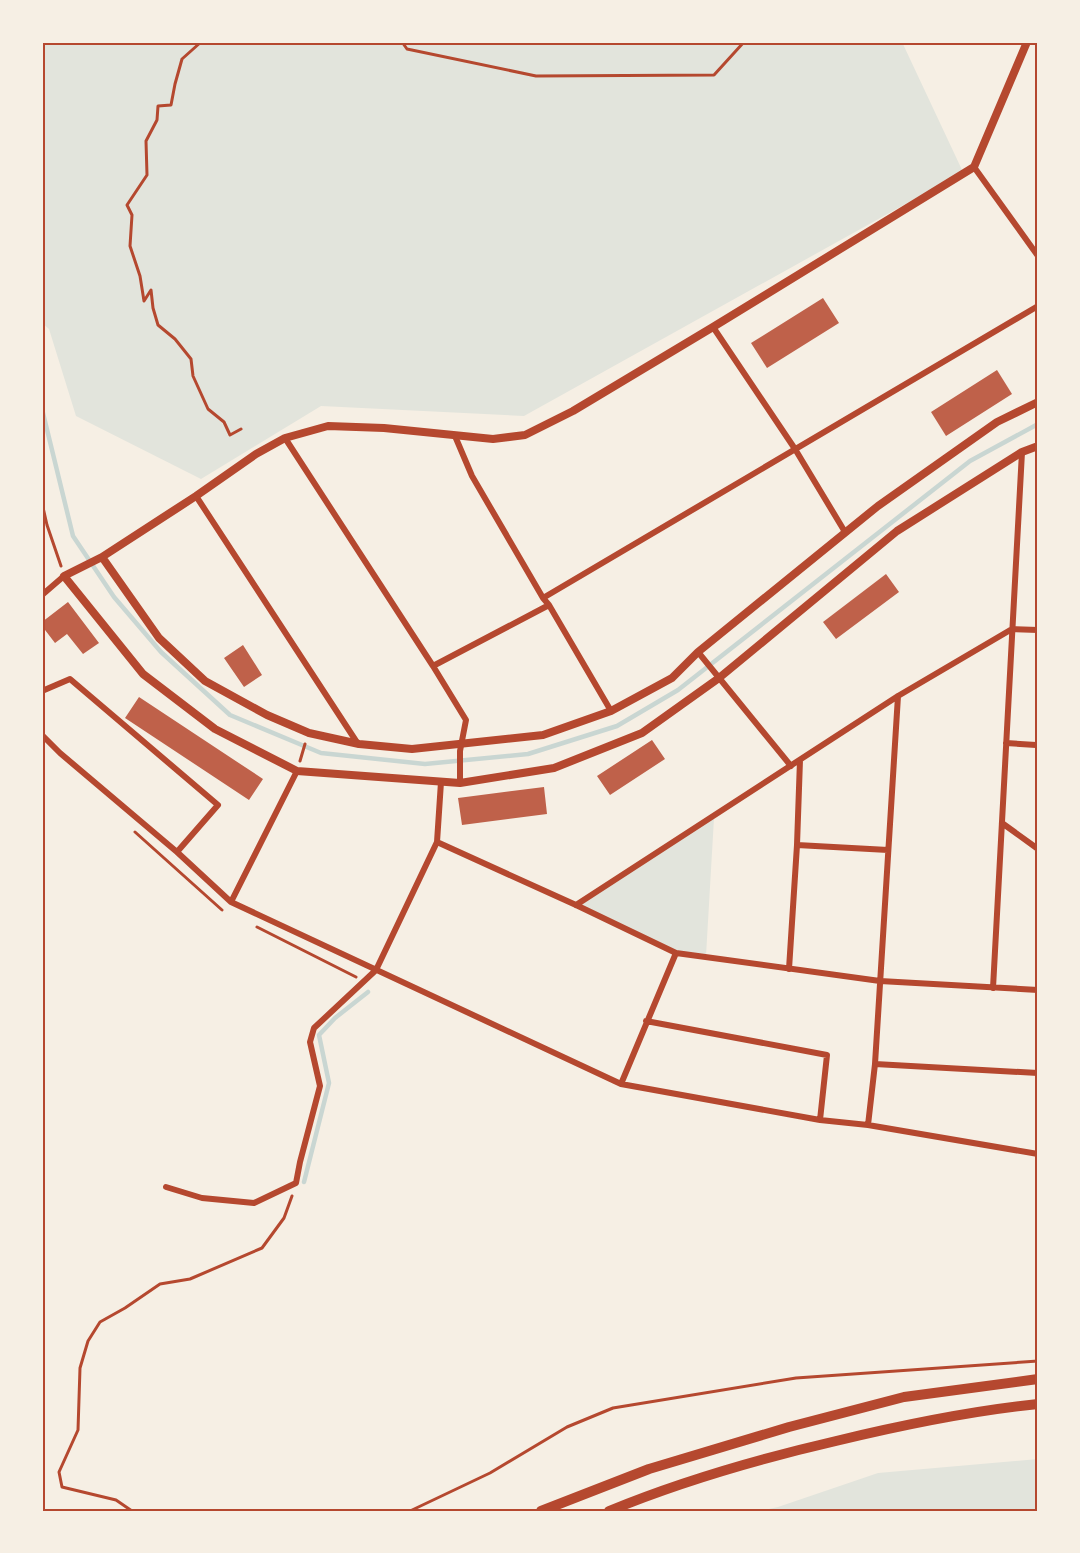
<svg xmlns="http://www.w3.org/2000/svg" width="1080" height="1553" font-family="Signika,sans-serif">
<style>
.green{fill:#e2e4dc}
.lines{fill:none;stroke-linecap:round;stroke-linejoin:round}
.stream{stroke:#c9d6d2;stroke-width:4.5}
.building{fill:#bf614a}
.path{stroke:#b5482f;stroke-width:3}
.minor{stroke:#b5482f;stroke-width:6}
.tertiary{stroke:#b5482f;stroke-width:8}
.trunk{stroke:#b5482f;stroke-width:10}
.neatline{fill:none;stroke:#b5482f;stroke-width:2}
</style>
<rect width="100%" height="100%" fill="#f6efe4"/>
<!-- green -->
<path class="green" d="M42,42H902L963,172L524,416L321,406L201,479L76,416L49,329L42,323Z
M714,818L706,956L675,952L580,905Z
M1038,1459V1511H760L778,1507L878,1473Z"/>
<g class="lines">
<!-- stream -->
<path class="stream" d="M42,409L73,536L114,597L161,652L230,715L321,753L425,764L528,754L617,726L678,690L970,461L1038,424
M304,1182L329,1083L319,1035L335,1018L368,992"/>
</g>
<!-- building -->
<path class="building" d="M823,298L839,323L767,368L751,343Z
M997,370L1012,394L946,436L931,412Z
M886,574L899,592L836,639L823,622Z
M68,602L99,643L83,654L67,634L55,643L42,626V622Z
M243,645L262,675L244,687L224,658Z
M139,697L263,779L249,800L125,718Z
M652,740L665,759L610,795L597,776Z
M544,787L547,814L462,825L458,798Z"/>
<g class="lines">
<!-- path -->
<path class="path" d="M201,42L182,59L175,84L171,105L158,106L157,120L146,141L147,175L127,205L132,215L130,246L140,276L144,301L151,290L153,308L158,325L175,339L191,359L193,376L208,409L224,422L230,435L241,429
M402,42L407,49L536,76L714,75L744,42
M42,503L47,525L61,566
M300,761L305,744
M135,832L222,910
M257,927L356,977
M132,1511L116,1500L62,1487L59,1472L78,1430L80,1368L88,1341L100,1322L125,1308L160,1284L190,1279L262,1248L284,1218L292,1196
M410,1511L490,1473L567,1427L613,1408L796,1378L1038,1361"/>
<!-- minor -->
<path class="minor" d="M974,167L1038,256
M713,327L795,449L845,532
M455,436L472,476L543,598L549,605L611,711
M285,438L433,666L466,720L460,751V783
M196,496L358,744
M42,595L64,576
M543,598L1038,306
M698,652L791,766
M433,666L549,605
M42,691L70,679L218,805L177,852
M42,735L60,753L177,852L231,902L621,1084L820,1120L868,1125L1038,1154
M1006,743L1036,745L1038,743
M441,782L437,842L576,905L676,953L880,981L1038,990
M1002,823L1038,849
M797,845L888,850
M231,902L297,771
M576,905L898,696L1012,629L1038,630
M789,969L797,845L800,760
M993,988L1022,452
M646,1021L827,1055L820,1120
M875,1064L1038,1073
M621,1084L676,953
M868,1125L875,1064L898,696
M166,1187L202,1198L254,1203L296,1183L300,1162L320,1086L310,1042L314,1028L376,970L437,842"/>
<!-- tertiary -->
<path class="tertiary" d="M1027,42L974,167L713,327L573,411L525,435L493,439L384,428L328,426L285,438L256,454L196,496L102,557L64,576L143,674L215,729L297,771L460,783L554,768L642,733L719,678L897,531L1022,452L1038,446
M102,557L159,638L205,681L267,715L309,733L359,744L412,749L543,735L611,711L672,678L698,652L878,506L997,422L1038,402"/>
<!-- trunk -->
<path class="trunk" d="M541,1511L649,1469L789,1427L904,1397L1038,1379
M609,1511C682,1481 758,1459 836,1441C902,1425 970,1411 1038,1404"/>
</g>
<!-- border -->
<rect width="1080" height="1553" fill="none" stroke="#f6efe4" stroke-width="87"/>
<rect x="44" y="44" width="992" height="1466" class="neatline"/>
</svg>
